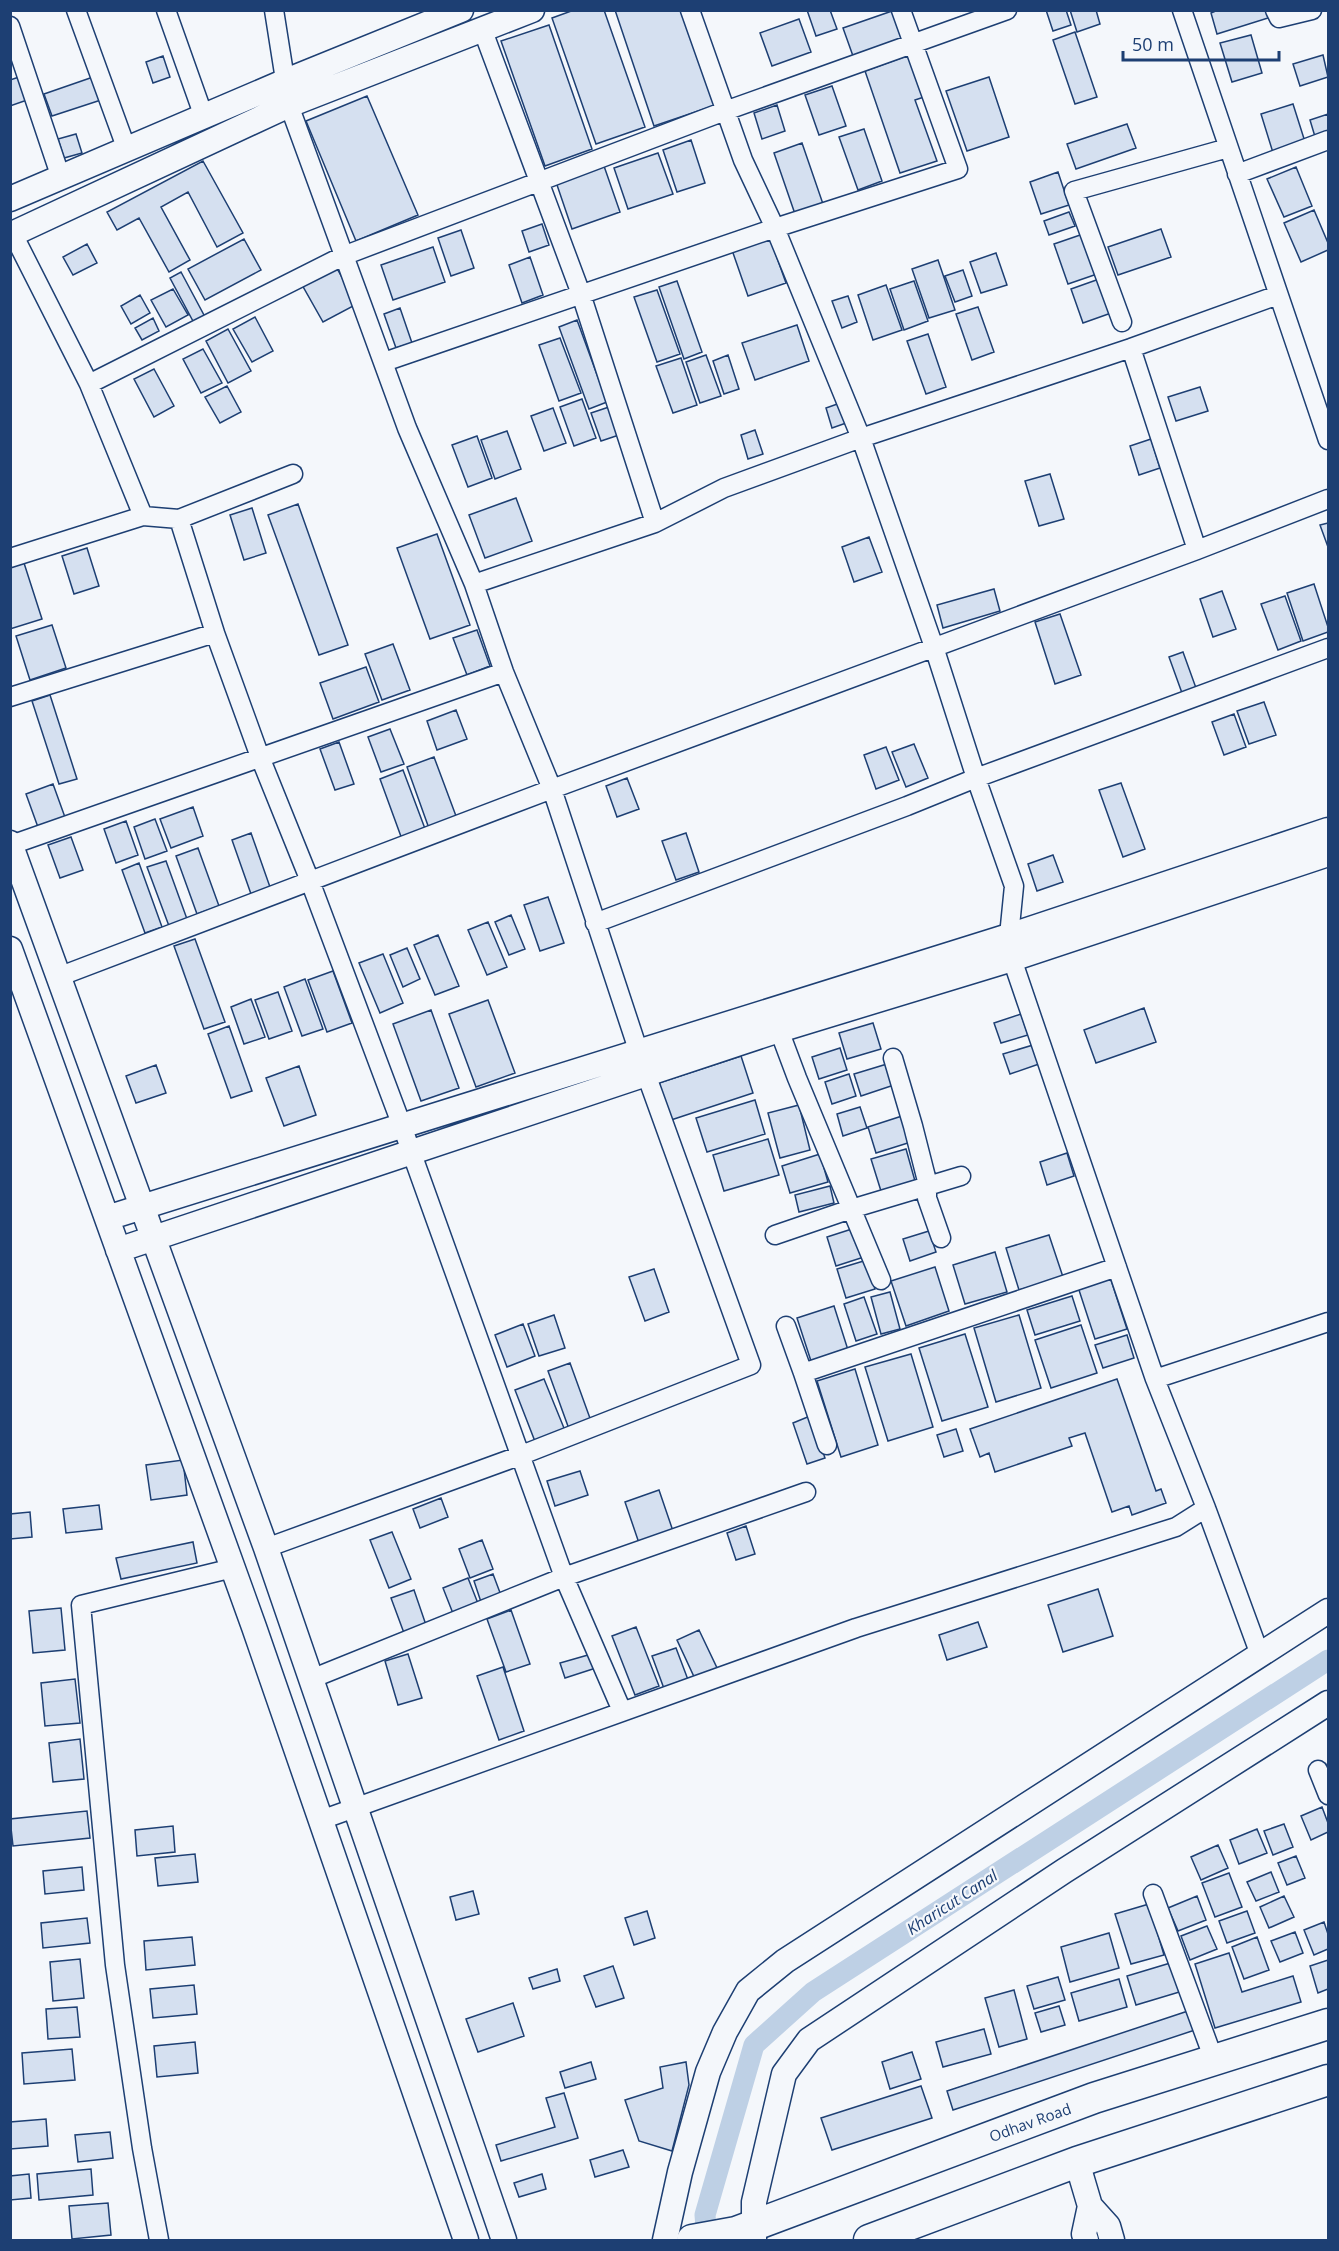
<svg xmlns="http://www.w3.org/2000/svg" width="1339" height="2251" font-family="'Open Sans',sans-serif">
<style>
.lines{fill:none;stroke-linecap:round;stroke-linejoin:round}
.canal{stroke:#bed0e5;stroke-width:21}
.building{fill:#d5e0f0;stroke:#1d3f73;stroke-width:1.5}
.minor-casing{stroke:#1d3f73;stroke-width:21}
.tertiary-casing{stroke:#1d3f73;stroke-width:27}
.primary-casing{stroke:#1d3f73;stroke-width:33}
.minor{stroke:#f4f7fb;stroke-width:18}
.tertiary{stroke:#f4f7fb;stroke-width:24}
.primary{stroke:#f4f7fb;stroke-width:30}
.labels{text-anchor:middle;dominant-baseline:central;stroke-width:4.5;stroke-linejoin:round;paint-order:stroke}
.street-label{font-size:15px;fill:#1d3f73;stroke:#f4f7fb}
.water-label{font-size:16px;font-style:italic;fill:#1d3f73;stroke:#f4f7fb}
</style>
<rect width="100%" height="100%" fill="#f4f7fb"/>
<g class="lines">
<!-- canal -->
<path class="canal" d="M707,2240L705,2215L754,2045L813,1992L1328,1660"/>
</g>
<!-- building -->
<path class="building" d="M574,10H604L645,127L596,144L552,18Z
M615,10H683L716,105L654,126Z
M807,10H830L837,29L816,36Z
M895,10L908,37L853,56L843,28Z
M1046,10H1066L1071,25L1053,31Z
M1070,10H1096L1100,24L1077,32Z
M1218,10H1266L1268,18L1217,34L1211,13Z
M799,19L811,52L772,66L760,33Z
M549,25L592,149L545,166L501,41Z
M1075,32L1097,97L1075,104L1053,40Z
M1251,35L1262,73L1232,82L1220,43Z
M912,54L927,96L915,100L937,161L900,173L865,71Z
M1323,55L1328,77L1300,86L1293,64Z
M163,56L170,77L153,83L146,62Z
M22,76L30,99L10,106V80Z
M96,76L104,99L52,116L44,94Z
M989,77L1009,137L967,151L946,91Z
M832,86L846,126L819,135L805,95Z
M367,96L418,215L356,241L306,121Z
M1293,104L1306,145L1274,156L1261,114Z
M777,105L785,131L762,139L754,113Z
M1328,114V136L1316,140L1310,120Z
M1127,124L1136,148L1076,169L1067,144Z
M864,129L882,181L858,190L839,137Z
M76,134L82,153L64,158L58,139Z
M691,140L705,183L677,192L663,150Z
M802,143L823,204L795,214L774,153Z
M658,153L673,194L628,209L614,168Z
M203,161L243,233L217,247L188,192L161,207L190,260L169,272L139,218L117,230L107,212Z
M604,166L620,212L572,229L556,182Z
M1296,167L1312,206L1284,217L1267,179Z
M1058,172L1069,205L1041,214L1030,182Z
M1314,210L1328,243V250L1301,262L1284,223Z
M1069,212L1075,226L1049,235L1044,221Z
M542,224L549,245L529,252L522,231Z
M1161,229L1171,257L1118,275L1108,247Z
M461,230L474,268L451,276L438,238Z
M1086,233L1100,273L1068,284L1054,244Z
M770,238L786,283L748,296L732,250Z
M244,239L261,270L205,300L188,269Z
M87,244L97,263L73,275L63,257Z
M433,247L445,282L393,300L381,265Z
M996,253L1007,285L981,293L970,262Z
M530,257L543,295L522,303L509,265Z
M938,260L955,310L929,318L912,269Z
M335,265L357,304L323,322L301,283Z
M963,270L972,296L955,302L945,276Z
M181,272L205,317L194,323L170,278Z
M1102,278L1114,312L1083,323L1071,289Z
M677,281L702,352L684,359L659,287Z
M914,281L928,321L904,330L890,289Z
M886,285L902,330L873,340L858,295Z
M173,289L188,315L166,327L151,300Z
M657,290L680,354L657,362L634,297Z
M140,295L150,313L131,324L121,306Z
M848,296L857,322L842,328L832,301Z
M978,307L994,352L972,360L956,314Z
M400,308L412,343L396,348L384,314Z
M255,317L273,351L252,362L233,329Z
M153,318L159,331L142,340L135,328Z
M577,320L607,402L589,409L559,327Z
M797,325L809,361L755,380L742,343Z
M228,329L251,371L228,383L206,341Z
M928,334L946,387L926,394L907,341Z
M560,338L581,393L559,401L539,345Z
M203,349L222,383L201,393L183,359Z
M706,355L721,396L700,403L686,362Z
M728,355L739,389L724,394L713,361Z
M681,358L697,405L673,413L656,366Z
M154,369L174,406L154,417L134,379Z
M227,386L241,412L220,423L205,397Z
M1200,387L1208,411L1176,421L1168,397Z
M582,399L596,438L574,446L560,407Z
M843,402L849,422L832,428L826,408Z
M615,405L625,433L601,441L591,413Z
M553,408L566,443L544,451L531,416Z
M755,430L763,454L748,459L741,435Z
M507,431L521,469L495,479L481,440Z
M477,436L492,478L468,487L452,445Z
M1151,439L1160,468L1139,475L1130,446Z
M1050,474L1064,519L1039,526L1025,481Z
M516,498L532,541L485,558L469,515Z
M298,504L348,645L319,655L268,515Z
M252,508L266,553L244,560L230,515Z
M1328,523V547L1320,525Z
M437,534L470,625L430,639L397,548Z
M869,537L882,572L854,582L842,547Z
M87,548L99,586L74,594L62,556Z
M24,563L42,619L10,629V567Z
M1314,584L1328,627V632L1303,641L1287,593Z
M994,589L1000,611L943,628L937,605Z
M1222,591L1236,629L1213,637L1200,599Z
M1285,596L1301,641L1278,650L1261,604Z
M1060,614L1081,675L1055,684L1035,622Z
M52,625L66,668L30,680L16,636Z
M477,630L490,666L467,675L453,638Z
M393,644L410,690L382,700L365,654Z
M1183,652L1196,688L1182,693L1169,657Z
M366,667L379,702L333,719L320,683Z
M50,695L77,779L59,784L32,701Z
M1264,702L1276,735L1249,744L1237,711Z
M456,710L467,739L437,750L427,721Z
M1234,714L1246,747L1224,755L1212,722Z
M390,729L404,764L381,772L368,737Z
M339,742L354,784L335,790L320,749Z
M914,744L928,778L906,787L892,752Z
M886,747L899,780L876,789L864,755Z
M434,757L459,824L431,834L407,767Z
M403,770L427,834L403,842L380,779Z
M627,778L639,809L617,817L606,786Z
M1121,783L1145,849L1123,857L1099,790Z
M53,784L66,820L39,830L26,794Z
M193,807L203,836L171,848L160,819Z
M155,819L167,851L145,859L134,827Z
M126,821L138,855L116,863L104,829Z
M251,833L270,887L251,894L232,840Z
M686,833L699,872L676,880L662,841Z
M71,837L83,870L60,878L48,845Z
M198,848L219,906L197,914L176,856Z
M1053,855L1063,882L1037,891L1028,864Z
M166,861L187,919L169,926L147,867Z
M139,863L162,927L145,933L122,870Z
M548,897L564,943L540,951L524,905Z
M511,915L525,949L509,955L495,922Z
M488,922L507,967L487,975L468,930Z
M438,935L459,986L435,995L414,945Z
M195,939L225,1022L204,1029L174,946Z
M407,948L420,979L403,987L390,955Z
M383,954L403,1003L380,1013L359,963Z
M333,971L352,1023L327,1032L308,980Z
M305,979L323,1029L302,1036L284,987Z
M278,992L292,1031L269,1039L255,1000Z
M251,999L265,1037L244,1044L231,1007Z
M488,1000L515,1073L476,1087L449,1014Z
M1144,1008L1156,1042L1096,1063L1084,1030Z
M431,1010L459,1088L421,1101L393,1024Z
M1021,1014L1028,1035L1001,1043L994,1023Z
M873,1023L881,1049L847,1059L839,1033Z
M229,1026L252,1091L231,1098L208,1034Z
M1033,1045L1039,1064L1010,1074L1003,1054Z
M840,1048L847,1070L819,1079L812,1057Z
M741,1056L753,1093L671,1120L659,1083Z
M887,1064L894,1085L861,1096L854,1074Z
M156,1065L166,1093L136,1103L126,1076Z
M299,1066L316,1115L284,1126L266,1078Z
M849,1074L856,1096L832,1104L825,1082Z
M755,1100L765,1134L707,1152L696,1118Z
M799,1105L810,1150L780,1158L768,1113Z
M860,1107L867,1128L843,1136L837,1114Z
M902,1116L911,1142L876,1153L868,1127Z
M768,1139L779,1175L724,1191L713,1155Z
M906,1149L915,1181L881,1191L871,1159Z
M1067,1153L1074,1176L1047,1185L1040,1162Z
M820,1154L828,1182L790,1193L782,1166Z
M830,1186L834,1203L799,1212L795,1195Z
M855,1228L864,1257L836,1266L827,1237Z
M929,1231L936,1252L910,1261L903,1239Z
M1049,1235L1063,1277L1019,1290L1006,1248Z
M995,1252L1007,1292L965,1304L953,1265Z
M867,1260L875,1289L846,1298L837,1269Z
M935,1267L949,1311L906,1326L891,1281Z
M654,1269L669,1312L645,1321L629,1277Z
M1110,1277L1127,1329L1095,1339L1078,1287Z
M890,1292L900,1329L881,1334L871,1297Z
M1072,1296L1080,1321L1035,1335L1027,1310Z
M864,1297L877,1334L856,1341L844,1304Z
M834,1306L848,1350L811,1361L797,1318Z
M554,1315L565,1348L539,1356L528,1324Z
M1019,1315L1041,1388L996,1402L974,1328Z
M523,1324L535,1356L507,1367L495,1335Z
M1081,1325L1097,1373L1051,1388L1035,1340Z
M965,1334L988,1407L942,1421L919,1348Z
M1127,1335L1134,1358L1103,1368L1095,1345Z
M911,1354L933,1427L888,1441L865,1367Z
M570,1363L591,1421L569,1429L548,1371Z
M855,1369L878,1445L841,1457L817,1381Z
M544,1379L566,1433L536,1444L515,1390Z
M1117,1379L1156,1491L1161,1489L1166,1503L1132,1515L1129,1506L1112,1512L1085,1433L1069,1438L1072,1446L995,1472L989,1453L980,1457L970,1429Z
M810,1416L825,1458L807,1464L793,1423Z
M956,1429L963,1451L944,1457L937,1435Z
M183,1460L187,1495L151,1500L146,1465Z
M580,1471L588,1495L555,1506L547,1481Z
M659,1490L674,1534L640,1546L625,1502Z
M441,1498L448,1517L420,1528L413,1509Z
M99,1505L102,1529L66,1533L63,1509Z
M30,1512L32,1537L10,1539V1514Z
M746,1526L755,1554L736,1560L727,1533Z
M392,1532L411,1579L389,1588L370,1540Z
M482,1540L493,1569L470,1578L459,1549Z
M193,1542L197,1563L121,1579L116,1558Z
M493,1574L502,1598L482,1605L474,1581Z
M468,1578L479,1606L454,1616L443,1588Z
M1098,1589L1113,1636L1063,1652L1048,1605Z
M414,1590L426,1625L404,1633L391,1598Z
M61,1608L65,1650L33,1653L29,1611Z
M511,1610L530,1664L506,1672L487,1619Z
M978,1622L987,1647L947,1660L939,1635Z
M636,1627L659,1686L635,1695L612,1636Z
M699,1630L718,1670L696,1681L677,1640Z
M676,1648L690,1685L666,1694L652,1656Z
M595,1653L599,1667L565,1678L560,1663Z
M408,1654L422,1698L398,1705L385,1661Z
M503,1667L524,1731L499,1740L477,1676Z
M75,1679L80,1723L45,1726L41,1683Z
M80,1739L84,1779L53,1782L49,1743Z
M1322,1807L1328,1823V1832L1311,1840L1301,1816Z
M87,1811L90,1838L13,1846L10,1819Z
M1284,1824L1293,1847L1273,1855L1264,1831Z
M173,1826L175,1852L137,1856L135,1830Z
M1257,1829L1267,1853L1239,1864L1230,1840Z
M1218,1845L1228,1868L1201,1880L1191,1857Z
M195,1854L198,1882L158,1886L155,1858Z
M1296,1856L1305,1878L1287,1885L1278,1863Z
M82,1867L84,1890L45,1894L43,1871Z
M1271,1872L1279,1892L1256,1901L1247,1882Z
M1229,1873L1242,1907L1215,1917L1202,1883Z
M473,1891L479,1914L456,1920L450,1897Z
M1197,1896L1206,1920L1178,1931L1168,1908Z
M1284,1896L1294,1917L1269,1928L1260,1907Z
M1149,1904L1164,1955L1131,1964L1115,1914Z
M647,1911L655,1938L634,1945L625,1918Z
M1247,1911L1255,1933L1227,1943L1219,1921Z
M87,1918L90,1943L43,1948L41,1923Z
M1324,1922L1328,1934V1949L1314,1955L1304,1930Z
M1207,1926L1217,1949L1190,1960L1181,1936Z
M1295,1932L1303,1953L1280,1962L1271,1941Z
M1109,1933L1119,1968L1070,1982L1061,1947Z
M192,1937L195,1965L146,1970L144,1941Z
M1257,1937L1269,1970L1244,1979L1232,1947Z
M1229,1953L1242,1992L1293,1976L1301,2002L1215,2028L1195,1964Z
M80,1959L84,1998L53,2001L50,1962Z
M1328,1960V1989L1318,1993L1310,1966Z
M1177,1961L1186,1990L1136,2005L1127,1976Z
M613,1966L624,1998L596,2007L584,1976Z
M557,1969L560,1981L533,1989L529,1978Z
M1058,1977L1065,2000L1034,2009L1027,1986Z
M1119,1979L1127,2007L1079,2021L1071,1993Z
M194,1985L197,2014L153,2018L150,1989Z
M1014,1990L1027,2039L999,2047L985,1998Z
M513,2003L524,2036L478,2052L466,2019Z
M1059,2006L1065,2025L1041,2032L1035,2013Z
M77,2007L80,2037L48,2039L46,2009Z
M1191,2010L1198,2029L953,2110L947,2091Z
M984,2029L991,2054L943,2067L936,2042Z
M195,2042L198,2073L157,2077L154,2046Z
M72,2049L75,2080L24,2084L22,2053Z
M912,2052L921,2079L890,2089L882,2062Z
M591,2062L596,2079L565,2088L560,2072Z
M686,2062L689,2085L672,2151L639,2141L625,2100L663,2088L660,2067Z
M921,2086L932,2118L832,2150L821,2118Z
M564,2093L578,2138L501,2161L496,2145L555,2127L546,2098Z
M46,2119L48,2146L10,2149V2122Z
M110,2132L113,2158L78,2162L75,2135Z
M623,2150L629,2167L595,2177L590,2160Z
M91,2169L93,2195L39,2200L37,2174Z
M29,2174L31,2198L10,2200V2176Z
M542,2174L546,2189L519,2197L514,2183Z
M108,2203L111,2235L72,2239L69,2206Z"/>
<g class="lines">
<!-- minor casing -->
<g class="minor-casing">
<path id="minor" d="M76,10L127,150
M166,10L204,117
M1182,10L1328,440
M1275,10L1279,18L1312,10
M10,26L61,178
M483,31L581,294L655,523
M1237,174L1328,140
M13,234L89,384L143,516L179,519L293,474
M1122,322L1074,191L1228,148
M1131,348L1197,550
M384,362L775,228L958,169L901,10
M89,384L343,256L725,111L1007,10
M179,519L215,633L260,757L310,881L402,1126L564,1577L806,1492
M10,558L143,516
M474,584L655,523L724,488L861,438L1131,348L1278,295
M10,697L215,633
M11,845L504,672
M595,923L907,806L976,778L934,647L861,438L775,228L743,160L690,10
M58,977L552,789L1197,550L1328,499
M779,1030L797,1078L881,1280
M893,1058L913,1126L927,1181V1198L941,1238
M775,1235L851,1209L961,1176
M786,1326L803,1373L1117,1267
M803,1373L827,1445
M1155,1379L1328,1322
M266,1548L519,1456L751,1365L646,1074L552,789L504,672L474,584L407,428L289,105L274,10
M1260,1655L1206,1508L1155,1379L1012,959L1009,936L1014,886L976,778L1328,648
M311,1679L564,1577L622,1711
M1318,1770L1328,1795
M321,1820L856,1628L1176,1527L1206,1508
M1153,1894L1214,2060
M159,2240L142,2148L115,1965L81,1605L233,1568"/>
</g>
<!-- tertiary casing -->
<g class="tertiary-casing">
<path id="tertiary" d="M10,199L286,81L461,10
M10,235L289,105L532,10
M10,843L266,1548L504,2240
M10,949L254,1627L466,2240
M107,1218L1009,936L1328,830
M118,1250L646,1074L779,1030L1012,959L1328,854
M1077,2162L1090,2206L1108,2226L1112,2240
M665,2240L680,2172L708,2072L725,2032L748,1991L785,1961L1328,1611
M754,2240V2202L784,2074L809,2040L1064,1871L1328,1703
M1086,2240L1084,2234L1090,2206"/>
</g>
<!-- primary casing -->
<g class="primary-casing">
<path id="primary" d="M692,2240L736,2232L1094,2098L1328,2024
M869,2240L1077,2162L1328,2080"/>
</g>
<!-- minor -->
<use href="#minor" class="minor"/>
<!-- tertiary -->
<use href="#tertiary" class="tertiary"/>
<!-- primary -->
<use href="#primary" class="primary"/>
</g>
<g class="labels">
<!-- street labels -->
<g class="street-label">
<text transform="translate(1030 2122) rotate(-20)">Odhav Road</text>
</g>
<!-- water labels -->
<g class="water-label">
<text transform="translate(952 1902) rotate(-33)">Kharicut Canal</text>
</g>
</g>
<!-- border -->
<rect width="1339" height="2251" fill="none" stroke="#1d3f73" stroke-width="24"/>
<!-- scale -->
<path d="M1123 51v9h156v-9" fill="none" stroke="#1d3f73" stroke-width="3"/>
<text x="1132" y="51" font-size="18" fill="#1d3f73" stroke="#f4f7fb" stroke-width="4.5" paint-order="stroke">50 m</text>
</svg>
